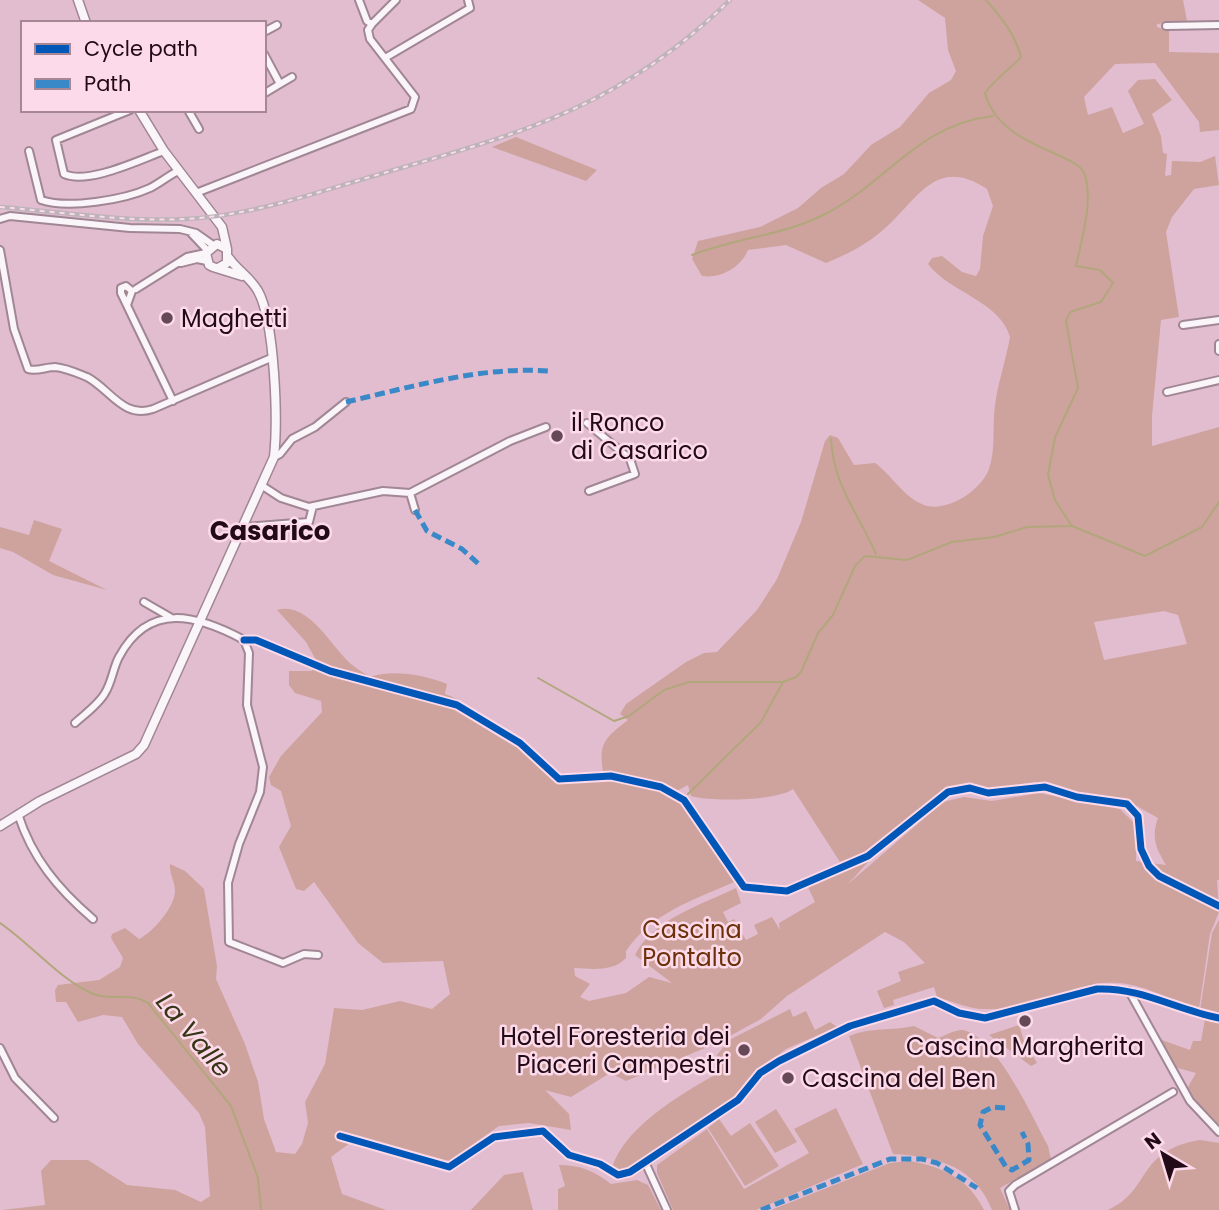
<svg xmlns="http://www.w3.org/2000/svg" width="1219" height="1210" font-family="Poppins,sans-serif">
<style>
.green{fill:#cea39e;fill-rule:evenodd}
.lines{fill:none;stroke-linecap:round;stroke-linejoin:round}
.stream{stroke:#b2a77c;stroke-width:2}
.minor-casing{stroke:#a18694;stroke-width:10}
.tertiary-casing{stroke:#a18694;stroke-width:11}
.minor{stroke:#faf5f8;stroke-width:6}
.tertiary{stroke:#faf5f8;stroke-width:8}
.rail-casing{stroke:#bdb4b9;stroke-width:4.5}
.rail{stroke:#fddaea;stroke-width:2;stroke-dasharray:5;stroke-linecap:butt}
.quiet{stroke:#3989c9;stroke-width:5;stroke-dasharray:10 5;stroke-linecap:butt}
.cycleway-casing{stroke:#fddaea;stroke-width:11}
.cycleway{stroke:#0057b8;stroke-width:7}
.poi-dot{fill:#654957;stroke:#fddaea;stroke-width:2.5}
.labels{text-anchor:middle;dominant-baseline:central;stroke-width:5;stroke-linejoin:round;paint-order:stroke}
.poi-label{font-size:24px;fill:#220b17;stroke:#fddaea;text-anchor:start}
.park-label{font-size:24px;fill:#6d310a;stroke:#fddaea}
.neighbourhood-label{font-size:26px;font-weight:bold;fill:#220b17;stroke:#fddaea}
.water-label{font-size:26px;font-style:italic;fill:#363616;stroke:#fddaea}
</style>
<rect width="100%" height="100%" fill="#e1bdcf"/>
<!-- green -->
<path class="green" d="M918,0H1183L1187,21L1157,24V27L1169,31V52L1219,53V130L1200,132L1199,122L1155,63L1115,64L1084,97L1088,115L1112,107L1123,133L1144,124L1128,91L1138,80L1155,79L1172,100L1152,114L1161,136L1163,153L1167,154L1165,176L1171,175L1172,161L1200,162L1215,156L1219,185L1194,189L1172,217L1166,232L1179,317L1161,320L1152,416V446L1219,427V880H1217L1219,912L1210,934L1199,1009C1167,1000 1140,980 1106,983C1065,986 1025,1011 984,1009C969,1009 951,1001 937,997L934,987L893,1000L894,1005L884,1008L877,991L901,981L898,972L925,963L904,942L885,932L787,996L761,1019L717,1043L626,1081L610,1073L571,1097L545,1090L569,1114L571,1130L529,1123L499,1126L449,1161L358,1137L331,1157L342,1194L386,1210H2L45,1205L41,1171L51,1160H88L127,1185L175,1190L201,1202L210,1196L205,1127L199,1113L138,1044L122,1017L103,1015L78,1022L66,1002H56L55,990L58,985L99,980L120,967L123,958L111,938L112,934L125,928L139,939C152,933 175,907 175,891C175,882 169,874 170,864L185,871L204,889L217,966L216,979L245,1044L258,1082L264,1119L276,1152L295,1154L302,1144L308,1123L305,1102L325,1064L334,1008L362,1010L400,1001L432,1009L450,994L443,961L383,963L358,943L314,882L304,891L296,889L279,847L291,826L281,791L271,785L269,777L281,756L322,712L321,701L295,693L289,685V671H312L316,660L306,642L277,610C309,601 331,647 351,664C357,669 364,673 370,677C392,669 425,675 447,684L445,694C469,701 543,762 558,783L604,778C598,745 602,740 628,720L620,714L626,704L686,662L704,653L717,652L757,610L777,579L801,522L825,441L830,435L838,438L854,465L875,463C892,475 903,497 924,505C946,513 981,491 989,469C996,449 992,426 995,405C998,382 1006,360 1010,337C1000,301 950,293 928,264L932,258L942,256L962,272L976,276L980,269L983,236L993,206L987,189C935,154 916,202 883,230C867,244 846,255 826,263L786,245L748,250C741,267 721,279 702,276L692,259L698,241L760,227L798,208L821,188L844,174L871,145L900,127L929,93L951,80L956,71L948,50L945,18ZM1164,611L1178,615L1187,644L1104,660L1094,622ZM1035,782L1088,796L1126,800L1158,818C1151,837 1156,849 1166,865L1136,861V825L1120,809L1039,793L992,801L964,797L943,802L848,884L870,860L807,885L815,902L779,923L780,930L772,917L754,925L758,934L746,940L734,919L728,922L723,912L741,903L736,888C701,905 653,919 635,955L672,983L649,977L626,993L589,1001L580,997L590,984L575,976L574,968C592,969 613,972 626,958V951C653,912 692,901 734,882L685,807L671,794L688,785L691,796C711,802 777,801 793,789L840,862L865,853L950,787L968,784L985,790Z
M516,137L597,170L586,181L492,147Z
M34,520L62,529L49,561L107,590L53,575L13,552L0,548V527L29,535Z
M1219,920V1015L1200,1010L1212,933Z
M790,1009L793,1017L806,1011L815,1030L830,1022L837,1027L786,1049L762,1068L731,1099L630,1166L619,1171L612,1168C623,1129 679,1095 713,1076L717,1055L729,1040Z
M1205,1019L1219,1022V1128L1189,1092L1188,1087L1196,1073L1174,1067L1159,1039L1190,1050L1193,1041H1201Z
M1019,1025L1024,1041L1037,1063L1031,1066L989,1035Z
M914,1026L938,1038C946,1035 956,1029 963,1030C997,1037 1032,1117 1048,1146L1051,1159L1000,1188L1010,1210H992C975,1166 936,1156 893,1154L849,1036C870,1027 892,1031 914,1026Z
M836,1108L863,1164L756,1210H673L657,1173V1165L707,1129L744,1189L809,1153L794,1129Z
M776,1109L797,1142L775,1153L755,1122Z
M719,1119L731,1136L750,1123L779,1166L745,1186L708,1128Z
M1200,1140L1219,1143V1210H1108C1153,1189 1135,1151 1200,1140Z
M910,1161C943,1167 969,1179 984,1210H771L890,1163Z
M559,1165C581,1165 594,1171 611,1184L637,1180L648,1185L661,1210H558V1189L565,1186Z
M523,1172L533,1210H471L504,1175Z"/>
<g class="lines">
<!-- stream -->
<path class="stream" d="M986,0C1002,18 1015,34 1021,57C1008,71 997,77 985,93C1000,149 1078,151 1085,175C1093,203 1082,237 1076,266L1100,270L1113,283L1101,302L1070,312L1066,321L1078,388L1055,437L1048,475L1055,500L1071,525
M692,255C737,237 785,236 829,212C890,179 918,125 993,116
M831,439C834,488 858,512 876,554
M538,678L614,721L629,716L664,690L689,682H783L796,677L801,672L818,633L833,615L855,566L865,556L907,560L952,542L994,537L1027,527L1072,526L1145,556L1202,527L1219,502
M688,794L761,722L783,682
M0,923C31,944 57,977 91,993C110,1002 129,991 148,1003L231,1106L258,1178L261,1210"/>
<!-- minor casing -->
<g class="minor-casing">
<path id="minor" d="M372,24L396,0
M1166,26L1219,25
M264,32L277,25
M264,54L280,84L265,93
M385,58L470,8L468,0
M280,84L292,77
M130,110L56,140L64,174C88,185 139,160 164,151
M188,110L199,129
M29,151L41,200C68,209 124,200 150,188C160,183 168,176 178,171
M196,193L411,109L415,97L370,39L368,30L372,24L367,21L359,0
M0,219L10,216L130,228L180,229L196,233L213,245
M191,233L207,250
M0,250L14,329L28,369C36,372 46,367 55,367C66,368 77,373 87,377C110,389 123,419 153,409L271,358
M181,263L197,259L207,261
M136,289L187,257L206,253
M127,305L132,291L126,286L121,288V293L173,401
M1183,325L1219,320
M1219,344V351
M1167,392L1219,380
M587,423L630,459L635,474L589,491
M274,457L280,454L292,439L315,427L346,402
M261,485L281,498L309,507L383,491L410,493L510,441L546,427
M410,493L415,510
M244,527L309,522L313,506
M144,602L170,617
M244,640H256L330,671L457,705L520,743L559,779L611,776L661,787L684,800L744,887L787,891L868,856L948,792L970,788L988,793L1045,787L1077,797L1127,804L1138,816L1141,849L1149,866L1159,876L1219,906
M75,723C85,714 99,704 105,693C112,682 113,668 119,657C149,601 197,615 244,640L249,653L247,705L263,767L260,792L239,844L228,883L229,942L283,963L304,954L318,955
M18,814C32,858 58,889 93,919
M1129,991L1190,1101L1219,1132
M0,1048L15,1078L54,1118
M340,1136L449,1167L494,1137L543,1131L569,1155L600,1164L618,1175L630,1172L738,1100L760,1073L779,1061L850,1026L934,1001L959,1013L985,1018L1097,989C1140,987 1177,1010 1219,1018
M645,1162L667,1210
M1015,1210L1009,1191L1015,1185L1173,1092"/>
</g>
<!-- tertiary casing -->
<g class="tertiary-casing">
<path id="tertiary" d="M78,0L86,23
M139,110L164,151L222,227L227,249
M218,268L227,263V249L217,244L206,253L209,265L213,267L242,276
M0,826L40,801L136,754L144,745L274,457C278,420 275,322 258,291C251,278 237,270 229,258"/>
</g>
<!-- minor -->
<use href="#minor" class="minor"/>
<!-- tertiary -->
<use href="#tertiary" class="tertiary"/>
<!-- rail casing -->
<g class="rail-casing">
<path id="rail" d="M0,207C61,212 124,222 185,219C248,216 309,195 370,177C517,134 616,111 730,0"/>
</g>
<!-- rail -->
<use href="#rail" class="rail"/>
<!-- quiet -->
<path class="quiet" d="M346,402C411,387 482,366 548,371
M415,510L427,531L462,549L481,566
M1005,1108L993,1107L983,1112L980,1125L1006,1167L1012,1170L1029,1160L1028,1144L1022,1132
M761,1210L890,1159H922L937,1163L977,1188"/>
<!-- cycleway casing -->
<g class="cycleway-casing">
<path id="cycleway" d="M244,640H256L330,671L457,705L520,743L559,779L611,776L661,787L684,800L744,887L787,891L868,856L948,792L970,788L988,793L1045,787L1077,797L1127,804L1138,816L1141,849L1149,866L1159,876L1219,906
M340,1136L449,1167L494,1137L543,1131L569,1155L600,1164L618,1175L630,1172L738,1100L760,1073L779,1061L850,1026L934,1001L959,1013L985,1018L1097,989C1140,987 1177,1010 1219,1018"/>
</g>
<!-- cycleway -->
<use href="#cycleway" class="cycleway"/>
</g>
<!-- markers -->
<g class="poi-dot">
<circle cx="167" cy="318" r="7"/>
<circle cx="557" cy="436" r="7"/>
<circle cx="1025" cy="1021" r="7"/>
<circle cx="744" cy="1050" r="7"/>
<circle cx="788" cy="1078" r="7"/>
</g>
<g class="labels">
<!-- poi labels -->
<g class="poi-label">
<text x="181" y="318">Maghetti</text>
<text x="571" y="422">il Ronco<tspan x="571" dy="28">di Casarico</tspan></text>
<text x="730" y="1036" text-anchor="end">Hotel Foresteria dei<tspan x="730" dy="28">Piaceri Campestri</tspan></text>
<text x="1025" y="1046" text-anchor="middle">Cascina Margherita</text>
<text x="802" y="1078">Cascina del Ben</text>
</g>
<!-- park labels -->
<g class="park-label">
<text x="692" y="929">Cascina<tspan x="692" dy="28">Pontalto</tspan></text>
</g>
<!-- neighbourhood labels -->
<g class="neighbourhood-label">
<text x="270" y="531">Casarico</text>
</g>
<!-- water labels -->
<g class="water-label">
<text transform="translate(194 1035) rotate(50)">La Valle</text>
</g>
</g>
<!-- legend -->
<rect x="21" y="21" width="245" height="91" fill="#fddaea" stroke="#a58796" stroke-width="2"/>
<rect x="35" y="44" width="35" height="10" fill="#0057b8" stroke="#a58796" stroke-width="2"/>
<text x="84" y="56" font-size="21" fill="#220b17">Cycle path</text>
<rect x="35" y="79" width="35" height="10" fill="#3989c9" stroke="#a58796" stroke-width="2"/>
<text x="84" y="91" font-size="21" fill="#220b17">Path</text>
<!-- north arrow -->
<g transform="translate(1163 1154) rotate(322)" stroke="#fddaea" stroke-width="5" paint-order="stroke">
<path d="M0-5L12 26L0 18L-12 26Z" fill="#220b17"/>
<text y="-10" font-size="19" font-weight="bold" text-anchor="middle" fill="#220b17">N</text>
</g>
</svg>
